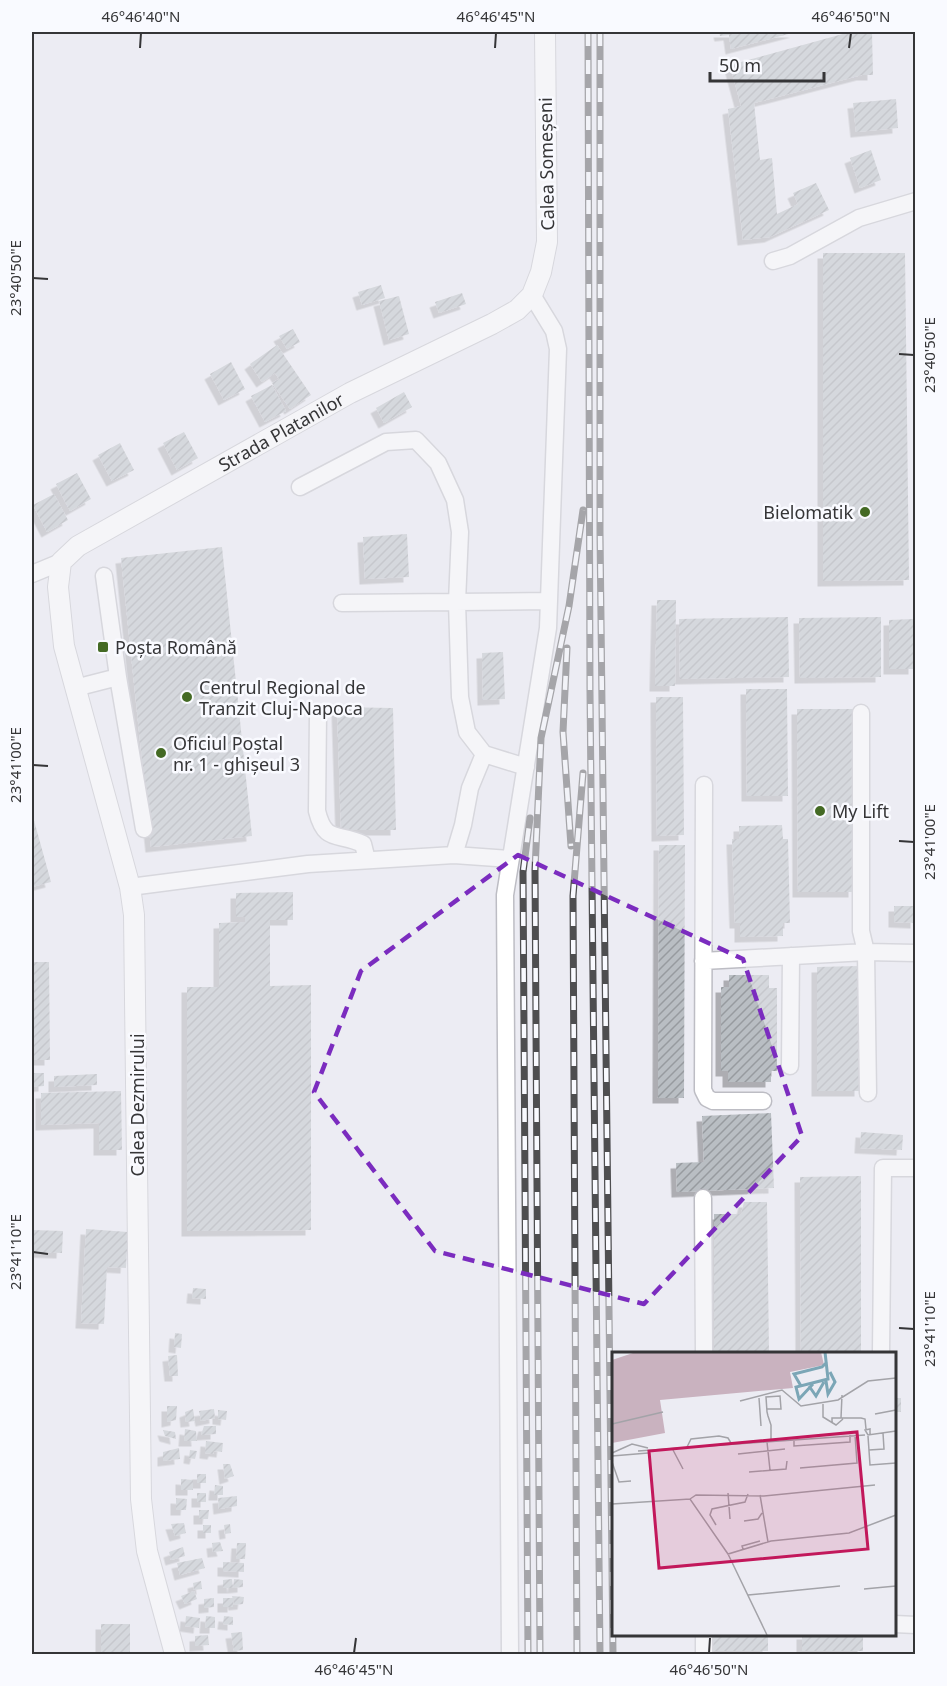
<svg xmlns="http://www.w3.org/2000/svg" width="947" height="1686" font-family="'Noto Sans',sans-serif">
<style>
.building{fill:url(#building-hatch);filter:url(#shadow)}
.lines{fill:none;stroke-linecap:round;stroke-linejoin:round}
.minor-casing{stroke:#bdbdc4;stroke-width:19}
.major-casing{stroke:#bdbdc4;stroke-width:22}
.minor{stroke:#fff;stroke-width:16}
.major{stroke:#fff;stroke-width:20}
.rail-casing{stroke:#4e4e50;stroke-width:7}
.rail{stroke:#f9faff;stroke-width:4.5;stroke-dasharray:14;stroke-linecap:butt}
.marked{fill:none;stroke:#7b2cbf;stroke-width:4.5;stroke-dasharray:12 8;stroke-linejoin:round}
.ticks{fill:none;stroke:#353537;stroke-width:2}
.poi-dot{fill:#446a24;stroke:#f9faff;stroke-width:2}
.labels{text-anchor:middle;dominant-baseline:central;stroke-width:5;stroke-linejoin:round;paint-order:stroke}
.street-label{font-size:18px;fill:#353537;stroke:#f9faff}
.poi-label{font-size:18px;fill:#353537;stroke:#f9faff;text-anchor:start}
.inset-river{fill:none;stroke:#7ba6b6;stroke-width:3}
.inset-road{fill:none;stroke:#a3a3a8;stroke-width:1.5}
.view{fill:#c2185b;fill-opacity:0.15;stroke:#c2185b;stroke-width:3}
.inset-edge{fill:none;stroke:#353537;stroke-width:3}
.neatline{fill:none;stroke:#353537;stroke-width:2}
.ticks-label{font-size:15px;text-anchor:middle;fill:#353537}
</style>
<defs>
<pattern id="building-hatch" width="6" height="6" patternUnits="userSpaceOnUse" patternTransform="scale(1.5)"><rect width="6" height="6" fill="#b9bec3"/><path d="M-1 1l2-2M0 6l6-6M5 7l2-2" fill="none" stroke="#979b9f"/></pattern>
<filter id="shadow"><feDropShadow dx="-5.5" dy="5.5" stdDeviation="0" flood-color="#0004"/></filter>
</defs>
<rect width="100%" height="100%" fill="#ececf3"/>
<!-- building -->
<path class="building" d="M719,32H796L731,49L729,35L720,36Z
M850,32H872L873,75H862L754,103L760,160L772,158L777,214L798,204L793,193L816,183L829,210L770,237L743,240L728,109L741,106L730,65Z
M896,99L898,128L856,132L853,103Z
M871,150L881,180L860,188L850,158Z
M823,253H905L909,580L823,581Z
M381,285L385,298L362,305L358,292Z
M462,293L466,304L439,313L435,302Z
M399,296L409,334L389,340L379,301Z
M293,329L300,342L287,349L279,336Z
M277,345L311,395L290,409L272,383L279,379L275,373L262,382L250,364Z
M231,362L245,389L224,400L210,374Z
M272,385L286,411L265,422L251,396Z
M404,392L412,407L384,423L376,408Z
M184,432L198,458L177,470L163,443Z
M120,443L134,470L112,481L98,455Z
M77,473L91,499L70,511L56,484Z
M54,494L68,520L47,532L33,505Z
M407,534L409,577L365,579L363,537Z
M222,547L252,836L151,847L121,558Z
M657,600H676L675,686H655Z
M788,617L789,677L680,679L679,619Z
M881,617V677L800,678L799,618Z
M914,619V669H889V620Z
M503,652L505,699L483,700L482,653Z
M746,689H787L788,796H747Z
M656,697H683L684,835L657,836Z
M337,707L393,708L396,830H341Z
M797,709H853L854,892H798Z
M32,813L51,882L32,887Z
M782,825L783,839H788L790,923H783V936L740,937V923H735L732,839H739V826Z
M659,845H685L684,1098H658Z
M293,892V920H270V986L311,985V1230L187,1231V987H219V923L245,922V917H236V893Z
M894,906H916V923L894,922Z
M32,962H49L50,1060H32Z
M859,966L860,1091H817V967Z
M729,975H769V988H777V1071H771V1082H728V1071H721V987H729Z
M32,1073H44V1086L32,1087Z
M97,1074V1085L54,1087V1076Z
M121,1091L122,1150H99V1123L41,1125V1093Z
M771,1113L774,1188L677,1192L676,1163L704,1162L702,1116Z
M861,1132L903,1135L902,1150L860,1148Z
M861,1176V1353H801L800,1177Z
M744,1202H767L769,1353H714V1214H741Z
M86,1229L128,1232L126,1268L107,1267L104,1324L81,1323Z
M32,1230L63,1231L62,1253L32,1252Z
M193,1288L206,1289V1299L192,1298Z
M175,1333L182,1334L181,1348L174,1347Z
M177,1355L178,1376H170L168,1356Z
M894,1398H901V1412H895Z
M167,1406H177L176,1420L167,1422Z
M193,1409L195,1421L186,1422L185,1412Z
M214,1409L215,1418L201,1421L199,1411Z
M218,1410L227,1411L226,1420L218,1419Z
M204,1426H216V1434L201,1435Z
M185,1429L196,1431L197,1441H184Z
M163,1430L175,1432L176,1439L165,1436Z
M206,1441L223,1443L222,1452L214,1451L213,1454L205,1453Z
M179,1448L180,1459L163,1461V1452Z
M190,1450L197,1451L195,1459L189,1458Z
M223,1464H230L234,1476L225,1479Z
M197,1474H206V1483H197Z
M181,1479L193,1480V1490H181Z
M215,1485L223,1486V1495H214Z
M197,1493H206V1502H197Z
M237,1496V1506L219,1509L218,1498Z
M176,1498L187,1499L186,1510H176Z
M199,1510H209L208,1519H199Z
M184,1523L186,1533L175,1536L171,1524Z
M230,1524L231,1533L225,1534L224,1525Z
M203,1525H211V1533H203Z
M220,1542L223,1551L213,1552L212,1543Z
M237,1543H246L245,1559H236Z
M183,1547L185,1556L171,1560L169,1552Z
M202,1558L205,1568L180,1575L177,1563Z
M223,1562L244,1563V1572L223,1571Z
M232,1579L233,1588H223V1580Z
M234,1579L243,1580V1587L233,1588Z
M201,1581L202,1589L194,1590L193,1583Z
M194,1591L197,1599L185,1604L181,1596Z
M232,1596L244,1597L243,1604L234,1605Z
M214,1598V1607L204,1608V1599Z
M223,1598H233V1607H223Z
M186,1616L200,1618L199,1628L185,1626Z
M206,1616L215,1617V1628H205Z
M224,1616L233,1617V1625L223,1624Z
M101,1624H130V1654H101Z
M242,1632L243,1650L234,1651L231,1633Z
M713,1634H768V1651H713Z
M802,1634H863V1651H802Z
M208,1635L209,1645L195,1646V1636Z"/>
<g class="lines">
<!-- minor casing -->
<g class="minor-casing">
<path id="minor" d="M773,261L790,256L859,218L916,201
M300,487L386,442L416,440L438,463L455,500L460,532L457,602L460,697L467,732L484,754L526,767
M32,574L61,562
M104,576L118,677
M342,603L549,601
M75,688L118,677L144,829
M861,713V931L866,952L868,1093
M318,714L317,811C325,844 338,832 363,844L367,860
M704,785L703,1090L707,1098L713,1101H763
M454,855L463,825L470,788L484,754
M130,887L308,864L454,855L511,859
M703,961L866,952L916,953
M790,1066L791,956
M703,1198L704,1353
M881,1353L883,1168H916
M894,1624L916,1625
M704,1634V1654
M510,1654L505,895L548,628L558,349L554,331L532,295"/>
</g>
<!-- major casing -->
<g class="major-casing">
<g id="major">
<path id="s1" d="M175,1654L147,1551L141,1499L134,915L130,887L64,646L58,587L61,562L78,546L350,393L492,324L517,310L532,295L541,272L547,242L545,32"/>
</g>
</g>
<!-- minor -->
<use href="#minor" class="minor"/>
<!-- major -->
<use href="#major" class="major"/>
<!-- rail casing -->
<g class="rail-casing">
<path id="rail" d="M588,32L590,692L600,1654
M600,32V533L613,1654
M567,648L563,732L571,846
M528,1654L523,872L530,818
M540,1654L535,870L541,738L569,606L583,510
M577,1654L573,896L583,773"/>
</g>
<!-- rail -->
<use href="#rail" class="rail"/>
</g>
<!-- marked area -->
<path d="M0 0H947V1686H0ZM518,855L743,959L802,1136L644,1304L435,1251L314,1092L361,971Z" fill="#ececf3" fill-opacity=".55" fill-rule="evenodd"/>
<path class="marked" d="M518,855L743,959L802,1136L644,1304L435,1251L314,1092L361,971Z"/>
<!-- ticks -->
<path class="ticks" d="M140,48L141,33M495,48L496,33M849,48L851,33M33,278L48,279M899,354L914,355M33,765L48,766M899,841L914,842M33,1252L48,1254M899,1328L914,1329M354,1653L356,1638M709,1653L710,1638"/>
<!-- markers -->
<g class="poi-dot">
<circle cx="865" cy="512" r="6"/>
<rect x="97" y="641" width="12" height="12" rx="3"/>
<circle cx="187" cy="697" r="6"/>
<circle cx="161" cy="753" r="6"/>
<circle cx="820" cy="811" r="6"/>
</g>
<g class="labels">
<!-- street labels -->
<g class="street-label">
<text transform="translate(546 164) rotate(-91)">Calea Someșeni</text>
<text stroke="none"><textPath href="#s1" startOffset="1362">Strada Platanilor</textPath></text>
<text transform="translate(137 1105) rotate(-90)">Calea Dezmirului</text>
</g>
<!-- poi labels -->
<g class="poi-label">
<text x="853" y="512" text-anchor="end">Bielomatik</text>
<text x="115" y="647">Poșta Română</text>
<text x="199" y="687">Centrul Regional de<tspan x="199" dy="21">Tranzit Cluj-Napoca</tspan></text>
<text x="173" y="743">Oficiul Poștal<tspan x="173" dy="21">nr. 1 - ghișeul 3</tspan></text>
<text x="832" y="811">My Lift</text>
</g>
</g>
<!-- overview -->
<g transform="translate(612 1352)">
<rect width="284" height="284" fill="#ececf3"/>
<path d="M24,0H209L212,13L178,20L181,36L48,48L53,81L0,91V8Z" fill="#c9b2bf"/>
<path class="inset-river" d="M214,29L216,42L223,30L218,20M201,32L187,47L184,35L216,27L213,0M189,34L182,22L210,15L215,10M197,34L204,44L212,30"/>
<path class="inset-road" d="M147,46L149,74M128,49L170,38L189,54L226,48L256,29L284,26M211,50V65L224,73L231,67M155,57H169L168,44L154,45L155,60L156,64L159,73V90M263,62L284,58M229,66L230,43M220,70V66H249L253,67L254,77M0,72L51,60M258,82V77L253,78L256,83L284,79M256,84L258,113L284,111M182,88V94L238,90V83M155,90L158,118M75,95L79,87L107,84L116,86L119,91M61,98L71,117M257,98L272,97L271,81M26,99L253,83M0,101L20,92L36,96M126,102L173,97M0,104L36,101M0,110L7,130L19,129M188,116L245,111L243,83M137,120L174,117L175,109M116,141L118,167M148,143L156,190M78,147L84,143L152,144L263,133M0,152L78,147L116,202L159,189L237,181L284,163M132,169L146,167L150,161M104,173L98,163L100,157L133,150L136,142M131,197L130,194L148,189M116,202L155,283M252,237L284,234M136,243L228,234"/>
<path class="view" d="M245,80L256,197L47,216L37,99Z"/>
<rect width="284" height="284" class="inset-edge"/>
</g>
<!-- border -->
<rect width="947" height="1686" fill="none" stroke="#f9faff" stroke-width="66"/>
<!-- scale -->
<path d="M710 72v9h114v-9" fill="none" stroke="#353537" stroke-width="3"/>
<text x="719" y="72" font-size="18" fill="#353537" stroke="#f9faff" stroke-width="4.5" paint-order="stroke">50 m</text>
<rect x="33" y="33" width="881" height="1620" class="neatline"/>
<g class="ticks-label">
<text x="141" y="22">46°46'40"N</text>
<text x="496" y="22">46°46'45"N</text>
<text x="851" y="22">46°46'50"N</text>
<text transform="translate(16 278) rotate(-90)" y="5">23°40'50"E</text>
<text transform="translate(930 355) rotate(-90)" y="5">23°40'50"E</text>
<text transform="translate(16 765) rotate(-90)" y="5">23°41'00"E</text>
<text transform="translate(930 842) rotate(-90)" y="5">23°41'00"E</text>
<text transform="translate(16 1252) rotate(-90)" y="5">23°41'10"E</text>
<text transform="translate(930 1329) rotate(-90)" y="5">23°41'10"E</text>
<text x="354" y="1675">46°46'45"N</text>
<text x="709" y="1675">46°46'50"N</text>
</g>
</svg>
